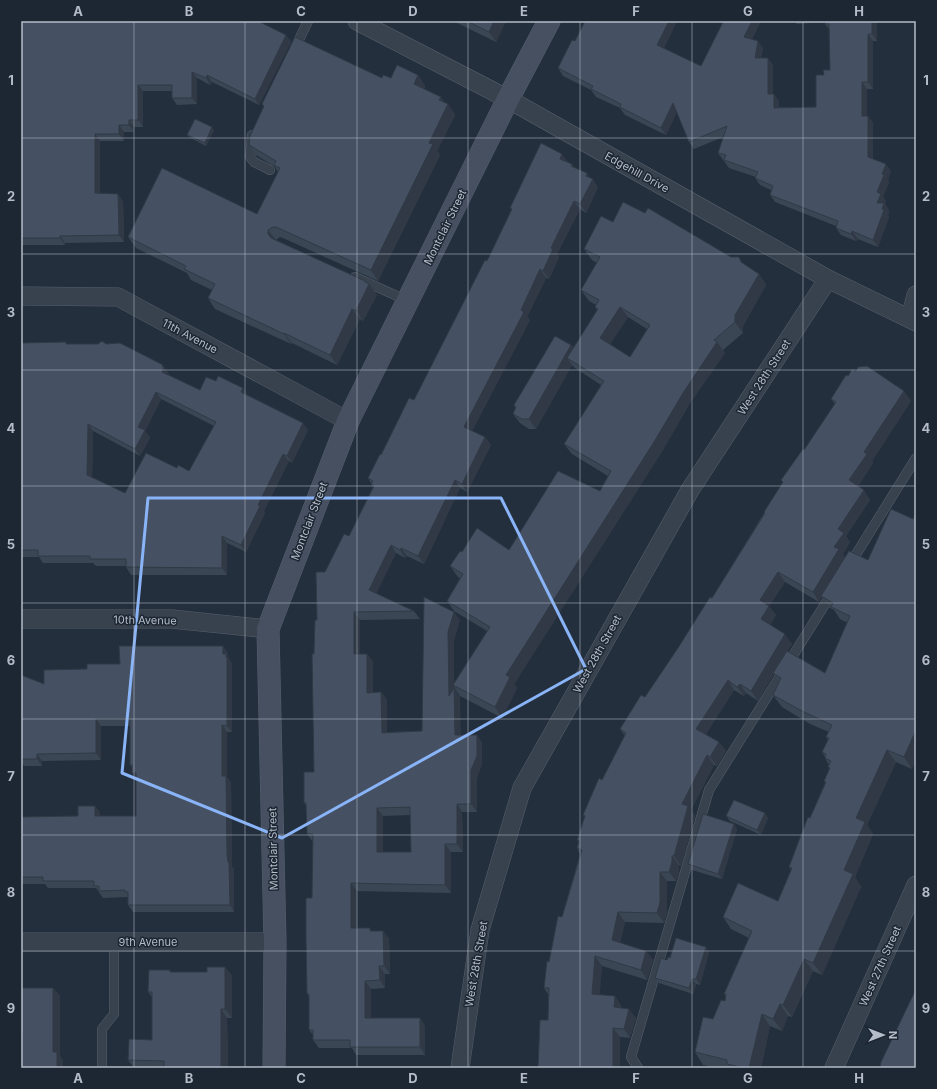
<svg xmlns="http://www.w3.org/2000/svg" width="937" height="1089" font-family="Inter,sans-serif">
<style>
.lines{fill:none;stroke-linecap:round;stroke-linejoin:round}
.lane-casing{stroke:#565f6c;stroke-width:10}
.street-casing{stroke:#565f6c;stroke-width:19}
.secondary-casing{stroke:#565f6c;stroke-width:23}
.lane{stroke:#38414e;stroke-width:9}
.street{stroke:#38414e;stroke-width:18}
.secondary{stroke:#465061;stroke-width:22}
.wall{fill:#3b4654;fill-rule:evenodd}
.shaded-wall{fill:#303945}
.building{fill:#455162;stroke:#303945;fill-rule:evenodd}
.marked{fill:none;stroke:#8ab4f8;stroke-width:3;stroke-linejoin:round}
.grid{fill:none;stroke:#b4bcc9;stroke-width:1;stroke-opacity:0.55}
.labels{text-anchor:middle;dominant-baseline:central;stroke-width:3;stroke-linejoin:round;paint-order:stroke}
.street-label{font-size:11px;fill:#b4bcc9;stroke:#1d2633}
.neatline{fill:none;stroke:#b4bcc9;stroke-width:1.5}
.grid-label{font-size:13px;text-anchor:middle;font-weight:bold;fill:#b4bcc9}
</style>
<rect width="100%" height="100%" fill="#242f3e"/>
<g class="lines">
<!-- lane casing -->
<g class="lane-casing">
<path id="lane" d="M295,48L308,21
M252,135L250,157L254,162L270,170
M355,277L408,301
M850,564L916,458
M102,1065V1029L114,1014V942
M638,1068L631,1057L709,790L832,593"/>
</g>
<!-- street casing -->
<g class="street-casing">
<path id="street" d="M357,21L508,99L828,279L916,322
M21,296L118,297L348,421
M910,319L916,295
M21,619H172L268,629
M21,942H275
M460,1068L480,930L522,788L690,490L828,279
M834,1068L916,885"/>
</g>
<!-- secondary casing -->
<g class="secondary-casing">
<path id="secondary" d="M274,1068L275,942L268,629L348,421L508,99L549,21"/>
</g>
<!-- lane -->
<use href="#lane" class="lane"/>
<!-- street -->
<use href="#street" class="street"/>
<!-- secondary -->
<use href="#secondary" class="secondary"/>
</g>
<!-- wall -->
<path class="wall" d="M21,21L286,35L291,42L259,105L212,82L210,85L197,78V104L177,105L172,98V91H143V127H134V132H124V141H100V194L123,201L124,242L65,243V245H21Z
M453,21H506L496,42Z
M585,21H677L663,49L701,66L723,23L721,21H761L752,39L763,48L761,58L773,65V94L779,101V107H816L824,75L830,70V30L825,24V22L797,24L795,21H877V41H873V89H867V116H868L873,123V159L891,171L888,180L889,182L883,197L886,201L885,204L889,210L888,215L889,217L878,247L858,239L856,241L841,235L836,228V226L775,202L770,195L771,190L760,185L755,178L756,177L729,168L718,153L723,137L694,149L689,142L677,112L666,135L625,115L620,108L596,97L591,90L563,76L558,68L575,41Z
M418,75L425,86L424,89L441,97L444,102L448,104L455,115L437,151L440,155L378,281L283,238L280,237L276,240L367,283L377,295L363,321L360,319L337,365L292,343L291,344L215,309L208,298L212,290L191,280L187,273L136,248L128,237L257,214L278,172L275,167L256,155L249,145L264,107L262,104L382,78H391Z
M214,130L206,146L189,137L187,135Z
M568,162L572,164L574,168L590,178L598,187L586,213L580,209L557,254L559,257L549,279L546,278L527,317L530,320L472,431L485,437L491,445L467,492L460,488L424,564L407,556L405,558L396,553L376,594L414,611L420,619L360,620V654H367L373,662V692H381L387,700V732L422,731L460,620L454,640V683L487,631L454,611L447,601L460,578L458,577L450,566L462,552L509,550L600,491L608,476L572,454L564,444L601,385L575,368L572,365L536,429H529L520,423L513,414L515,408L514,405L571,345L574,348L597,310L595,307L596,305L589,301L581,290L597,263L592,260L584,249L613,222L745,265L759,274L766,285L743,326V333L723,350L725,353L690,403L661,453L514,684L517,688L502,718L460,696L454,687V689L460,696V735H477L482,743V764L477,778V812H462L463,852H451V893L357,891V928H370L371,931H383L389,939L390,974H385V988L371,989V1018H420L425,1026V1055H356L352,1048H319L313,1040V1035L309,1030V997L307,994L312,898L313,842L307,834L306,805L304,803L314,772V654L317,620L325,572L349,536L373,487L371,484V483L368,478L414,400L487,261L511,210L510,208ZM628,317L647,329L630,357L610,344ZM410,815L411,852H383V816Z
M21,341L22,343L67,344H106L168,372L169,375L200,390L216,381L248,395V396L308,430L292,463L289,461L264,511L265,513L246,552L227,543V575H131L126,567V566H96L93,563H43L39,557H21ZM161,399L214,426L189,471L177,468L125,493L92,477L93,431L140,456L150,438L145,431Z
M831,399L911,401L872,461L873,463L858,486L870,500L846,536L850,542L843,554L912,769L896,762L867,825L873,834L855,877L861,887L822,975L813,971L792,1017L788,1016L782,1031L770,1026L761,1068H718L703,1065L695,1052L713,1019L725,1001L726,997L724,994L749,938L731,929L723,917L778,901L791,870L789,867L825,783L824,781L829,769L828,767L829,765L825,758V757L822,752L828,740L826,737L829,732L810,724L782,707L773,695L779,682L774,674L758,701L746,693L744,696L734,690L706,734L719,742L726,751L717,766L714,765L691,810L695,816L681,866L679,865V872L676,881H667V912L664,923L625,922L620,943L646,951L653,960L647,980L602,966L599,995L621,1005V1008L636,1018L630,1038L620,1037V1068H538L548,1020V994L544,988L549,962L580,854L577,848L579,842L577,840L584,817L583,815L602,780L625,736L620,729L645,697L712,598L764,513V512L783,482L781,480L804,450L835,404ZM785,582L819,602L822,597L830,608L834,610L840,619L848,623L825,673L787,652L792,644L770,625L776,615L769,606Z
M228,653V657L232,664V732H227V777L231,783L232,862V867L234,869V912H133L128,905V897L103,898L96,888H48L45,884H21V817L78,816L95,806L100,813V816H136V777L132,773V768L130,765V726H101V760L42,761V766H24L21,762V675L44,684L87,669L120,664Z
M765,813L768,818L761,835L730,821L726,816Z
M734,824L737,829L722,879L692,870L688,864Z
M709,952L700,985L696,984L693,994L659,983L655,978L667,960L670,958Z
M225,967L232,976V1018H227L228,1068H134L128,1060L152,1040V997L148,992L170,970L171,972H207Z
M21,988H53L60,996V1056L63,1061V1068L22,1045H21Z"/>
<!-- shaded-wall -->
<path class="shaded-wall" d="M494,21H506L496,42L489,32Z
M669,21H677L662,53L657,45Z
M752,21H761L749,44L744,37Z
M872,21H877V41L872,34Z
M868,34L873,41V89L868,82Z
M286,35L291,42L259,105L255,99Z
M758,41L763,48L760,65L755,58Z
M768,58L773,65V101L768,94Z
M192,72L197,78V104L192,98Z
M207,75L212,82L210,85L206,78Z
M418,75L425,86L421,94L414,84Z
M862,82L867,89V123L862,116Z
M138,85L143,91V127L138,120Z
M774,94L779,101V115L774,108Z
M441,97L447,106L448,104L455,115L437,151L440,155L378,281L371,270L429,143L439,100Z
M673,103L678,110L666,135L661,128Z
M868,116L873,123V164L868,157Z
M129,120L134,127V132L129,125Z
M119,125L124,132V141L119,134Z
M212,127L214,130L206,146L205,143Z
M95,134L100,141V200L95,193Z
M562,154L568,162L560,159Z
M886,164L891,171L888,180L889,182L883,197L886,201L885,204L889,210L888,215L889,217L878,247L873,240L877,203V192L882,174Z
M587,173L592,181L593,179L598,187L586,213L580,204L586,176Z
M118,194L123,201L124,242L119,235Z
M574,201L580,209L557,254L559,257L549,279L543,271L551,248Z
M268,230L276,240L275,244L268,234Z
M852,231L858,239L856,241L851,234Z
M60,236L65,243V245L60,238Z
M739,257L746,267L741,262Z
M540,269L546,278L527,317L530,320L470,435L464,427Z
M759,274L766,285L743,326V333L735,322V315Z
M365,281L369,286V284L377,295L363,321L356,311Z
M620,307L628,317L607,349L600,338Z
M352,309L360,319L337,365L330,355Z
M284,333L292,343L291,344L284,334Z
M717,342L725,353L690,403L661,453L514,684L517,688L502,718L495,707L506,675L683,393Z
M571,345L578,354L567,358L572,365L536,429L529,419Z
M163,365L169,374L167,379L162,372Z
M243,388L248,395L246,400L241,392Z
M904,391L911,401L872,461L873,463L856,490L849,480L864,452Z
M156,392L161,399L145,431L150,438L140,456L135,449L138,427Z
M303,423L308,430L292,463L287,456Z
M88,424L93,431L92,482L87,475Z
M485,437L491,445L467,492L462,484Z
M283,454L289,461L264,511L265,513L246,552L241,545L258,505Z
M455,480L460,488L424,564L418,556Z
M864,490L870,500L846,536L850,542L843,554L846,559L821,596L822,597L819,602L813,592L834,547L838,529Z
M222,536L227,543V575L222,568Z
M391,545L396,553L374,598L369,590Z
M401,548L407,556L405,558L400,550Z
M778,572L785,582L767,609L760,600Z
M769,606L776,615L768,629L761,619Z
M354,612L360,620V662L354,654Z
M454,612L460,620L454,640V686L453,685L460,696L461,743L455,735L449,696L448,632Z
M785,634L792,644L774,674L773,673L774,674L758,701L751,691Z
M223,646L228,653V657L232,664V732L227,726Z
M367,654L373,662V701L367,693Z
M728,680L734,690L703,738L696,729Z
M740,684L746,693L744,696L737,687Z
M381,692L387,700V741L382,733Z
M96,719L101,726V760L96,753Z
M222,725L227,732V777L231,783L232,862V867L234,869V912L230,905L228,862L222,776Z
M916,730V761L912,769L904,757Z
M477,735L482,743V764L477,778V812L471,804V770Z
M719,742L726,751L717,766L710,757Z
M887,750L896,762L867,825L873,834L855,877L861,887L822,975L813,963L844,870L856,818Z
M37,754L42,761V766L37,759Z
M707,755L714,765L691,810L695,816L681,866L674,856L682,804Z
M457,804L462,812L463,852L457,844Z
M95,806L100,813V823L95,816Z
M377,808L383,816V860L377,852Z
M765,813L768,818L761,835L757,830Z
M734,824L737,829L722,879L718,874Z
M445,844L451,852V893L445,885Z
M672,856L679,865V872L676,881L669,872Z
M660,872L667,881V912L664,923L657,913Z
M351,883L357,891V937L351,928Z
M618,912L625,922L618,950L612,940Z
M383,931L389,939L390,974L384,966Z
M706,947L709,952L700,985L696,979Z
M646,951L653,960L647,980L641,970Z
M595,956L602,966L599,1004L592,994Z
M804,959L813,971L792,1017L783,1005Z
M379,966L385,974V988L380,980Z
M225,967L232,976V1018L225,1009Z
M692,979L696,984L693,994L689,988Z
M365,981L371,989V1026L365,1018Z
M53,988L60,996V1056L63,1061V1068H57L53,1052Z
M615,996L621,1005V1017L614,1007Z
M780,1004L788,1016L782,1031L773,1019Z
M221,1009L227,1018L228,1068H221Z
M629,1009L636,1018L630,1038L624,1029Z
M762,1014L770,1026L761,1068H749Z
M420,1018L425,1026V1055L420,1047Z
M613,1028L620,1037V1068H613Z"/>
<!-- building -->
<path class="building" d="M21,21H258L286,35L255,99L207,75L206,78L192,72V98H172V85H138V120H129V125H119V134H95V193L118,194L119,235L60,236V238H21Z
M467,21H494L489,32Z
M585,21H669L657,45L701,66L723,22L721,21H752L744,37L758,41L755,58H768V94H774V108L816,107V75H824L823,70H830L829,24H825V21H872V34H868V82H862V116H868V157L886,164L882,174L884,175L877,192L881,194L877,203H884L882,209L884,210L873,240L852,231L851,234L836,228L838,221L770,195L773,186L755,178L758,172L724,160L726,155L718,153L727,126L689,142L673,103L661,128L620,107L621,104L591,89L593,86L558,68L572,40L575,41Z
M295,37L382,78L383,75L391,78L397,65L418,75L414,84L441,97L439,100L448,104L429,143L433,144L371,270L276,227H273L268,230V234L271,238L365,281V282L369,284L356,311L352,309L330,355L284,333V334L208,298L215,284L184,269L186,266L128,237L162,168L257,214L280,168L274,165L276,161L249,145L250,136L264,106L262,104Z
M195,119L212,127L205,143L187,135Z
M541,143L562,154L560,159L572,164L571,166L587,173L586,176L593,179L580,204L574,201L551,248L553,249L543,271L540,269L521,310L524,312L464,427L485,437L462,484L455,480L418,556L401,548L400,550L391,545L369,590L414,611L354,612V654H367V693L381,692L382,733L422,731L424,597L454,612L448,632L449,696L454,688L455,735H477V756L471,770V804H457V844H445V885L351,883V928H370V931H383L384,966H379L380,980L365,981V1018H420V1047H350V1040H313V1030H309V994H307L306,938V898H312L313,834H307L306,803H304V772H314L312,654H314L315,620H317L316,572H325L344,534L349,536L374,486L371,484L373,481L368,478L380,454L381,455L409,398L414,400L485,260L487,261L512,209L510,208ZM410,807L411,852H377V808Z
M623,202L645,213L648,208L731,257H739L741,262L759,274L735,315V322L714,340L717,342L683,393L654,442L506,675L510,677L495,707L453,685L490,627L447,601L463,574L450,566L460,551L462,552L477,528L509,550L558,471L600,491L611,471L564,444L604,381L567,358L598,309L595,307L599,300L581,290L600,257L584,249L601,216L613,222ZM620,307L650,325L630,357L600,338Z
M555,336L571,345L529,419H522L513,414L516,407L514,405Z
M102,341L106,344L120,343L163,365L162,366L164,367L162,372L200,390L206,377L216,381L218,376L243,388L241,392L303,423L287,456L283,454L258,505L260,506L241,545L222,536V568L126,567V559H90V556H38V550H21V343L66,342V344H98ZM156,392L216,422L189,471L178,465L177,468L146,453L125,493L87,475L88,424L135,449L145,430L138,427Z
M867,366L904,391L864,452L867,454L849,480L864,490L838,529L844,533L834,547L839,549L813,592L778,572L760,600L769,606L761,619L785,634L751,691L740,684L737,687L728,680L696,729L719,742L710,757L707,755L682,804L688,806L674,856H672V862L669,872H660V902L657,913L618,912L612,940L646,951L641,970L595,956L592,994L615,996L614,1007L629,1009L624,1029L613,1028V1068H538L540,1020H548L549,988H544L547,961L549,962L558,916L562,917L582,850L577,848L579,841L577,840L585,816L583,815L599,778L602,780L626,733L620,729L641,695L645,697L678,648L710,597L712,598L765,513L764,512L783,482L781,480L803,449L804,450L836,402L831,399L846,375L848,376L852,369L856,371L858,367Z
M891,509L913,519L916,513V730L904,757L887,750L856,818L865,822L844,870L853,874L813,963L804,959L783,1005L780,1004L773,1019L762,1014L749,1068H744L727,1064V1060L695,1052L703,1017L713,1019L721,1000L725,1001L726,994H724L752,931L723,917L738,883L778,901L792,868L789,867L801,835L808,817L810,818L826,782L824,781L830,768L828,767L831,761L825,758L826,754L822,752L829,738L826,737L832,725L802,711L773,695L781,678L773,673L787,651L825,673L850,616L831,607L833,603L821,596L849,551L868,560Z
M119,646H223V654H226V657H227V726L222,725V776H226L227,855L228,862H229L230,905H128V892H125V890L99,891V886H94V881H43V877H21V817L78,816V806H95V816H136V773H132V765H130V719H96V753L37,754V759H21V675L44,684V670L87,669V664H120Z
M734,800L765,813L757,830L726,816Z
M703,814L734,824L718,874L688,864Z
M676,938L706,947L696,979H692L689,988L655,978L661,958L667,960L668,957L670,958Z
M207,967H225V1009H221V1068H164V1061L128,1060L129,1039L152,1040V992H148L149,970H170V972H207Z
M21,988H53V1052H57V1068H22V1036H21Z
M916,989V1068H880L881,1062Z"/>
<!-- marked area -->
<path class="marked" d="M148,498H501L586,669L282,838L122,773Z"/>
<!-- grid -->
<path class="grid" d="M134,21V1068M245,21V1068M357,21V1068M468,21V1068M580,21V1068M692,21V1068M803,21V1068M21,138H916M21,254H916M21,370H916M21,486H916M21,603H916M21,719H916M21,835H916M21,951H916"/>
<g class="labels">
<!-- street labels -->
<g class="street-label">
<text transform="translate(637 172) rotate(29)">Edgehill Drive</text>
<text transform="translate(445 227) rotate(-64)">Montclair Street</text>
<text transform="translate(190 336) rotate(28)">11th Avenue</text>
<text transform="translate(764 377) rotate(-57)">West 28th Street</text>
<text transform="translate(309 521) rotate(-69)">Montclair Street</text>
<text transform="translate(145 620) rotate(1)">10th Avenue</text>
<text transform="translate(597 654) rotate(-61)">West 28th Street</text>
<text transform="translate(273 849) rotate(-91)">Montclair Street</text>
<text x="148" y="942">9th Avenue</text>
<text transform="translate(476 964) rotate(-80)">West 28th Street</text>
<text transform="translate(880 966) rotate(-66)">West 27th Street</text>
</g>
</g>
<!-- border -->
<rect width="937" height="1089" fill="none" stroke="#1d2633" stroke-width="44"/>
<!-- north arrow -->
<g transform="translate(883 1035) rotate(90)" stroke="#1d2633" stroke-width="3" paint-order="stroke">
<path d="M0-3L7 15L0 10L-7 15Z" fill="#b4bcc9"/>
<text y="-6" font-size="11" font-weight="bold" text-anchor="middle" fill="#b4bcc9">N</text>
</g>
<rect x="22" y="22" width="893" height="1045" class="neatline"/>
<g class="grid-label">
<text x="78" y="16">A</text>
<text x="189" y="16">B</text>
<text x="301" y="16">C</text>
<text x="413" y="16">D</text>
<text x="524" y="16">E</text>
<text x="636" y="16">F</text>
<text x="748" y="16">G</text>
<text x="859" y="16">H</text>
<text x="11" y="85">1</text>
<text x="926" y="85">1</text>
<text x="11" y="201">2</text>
<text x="926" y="201">2</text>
<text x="11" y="317">3</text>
<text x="926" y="317">3</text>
<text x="11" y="433">4</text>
<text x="926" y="433">4</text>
<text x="11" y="549">5</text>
<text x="926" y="549">5</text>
<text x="11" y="665">6</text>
<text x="926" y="665">6</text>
<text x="11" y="781">7</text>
<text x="926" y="781">7</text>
<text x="11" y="897">8</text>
<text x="926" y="897">8</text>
<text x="11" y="1013">9</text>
<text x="926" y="1013">9</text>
<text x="78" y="1083">A</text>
<text x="189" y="1083">B</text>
<text x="301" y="1083">C</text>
<text x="413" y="1083">D</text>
<text x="524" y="1083">E</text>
<text x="636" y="1083">F</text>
<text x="748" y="1083">G</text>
<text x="859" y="1083">H</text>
</g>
</svg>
